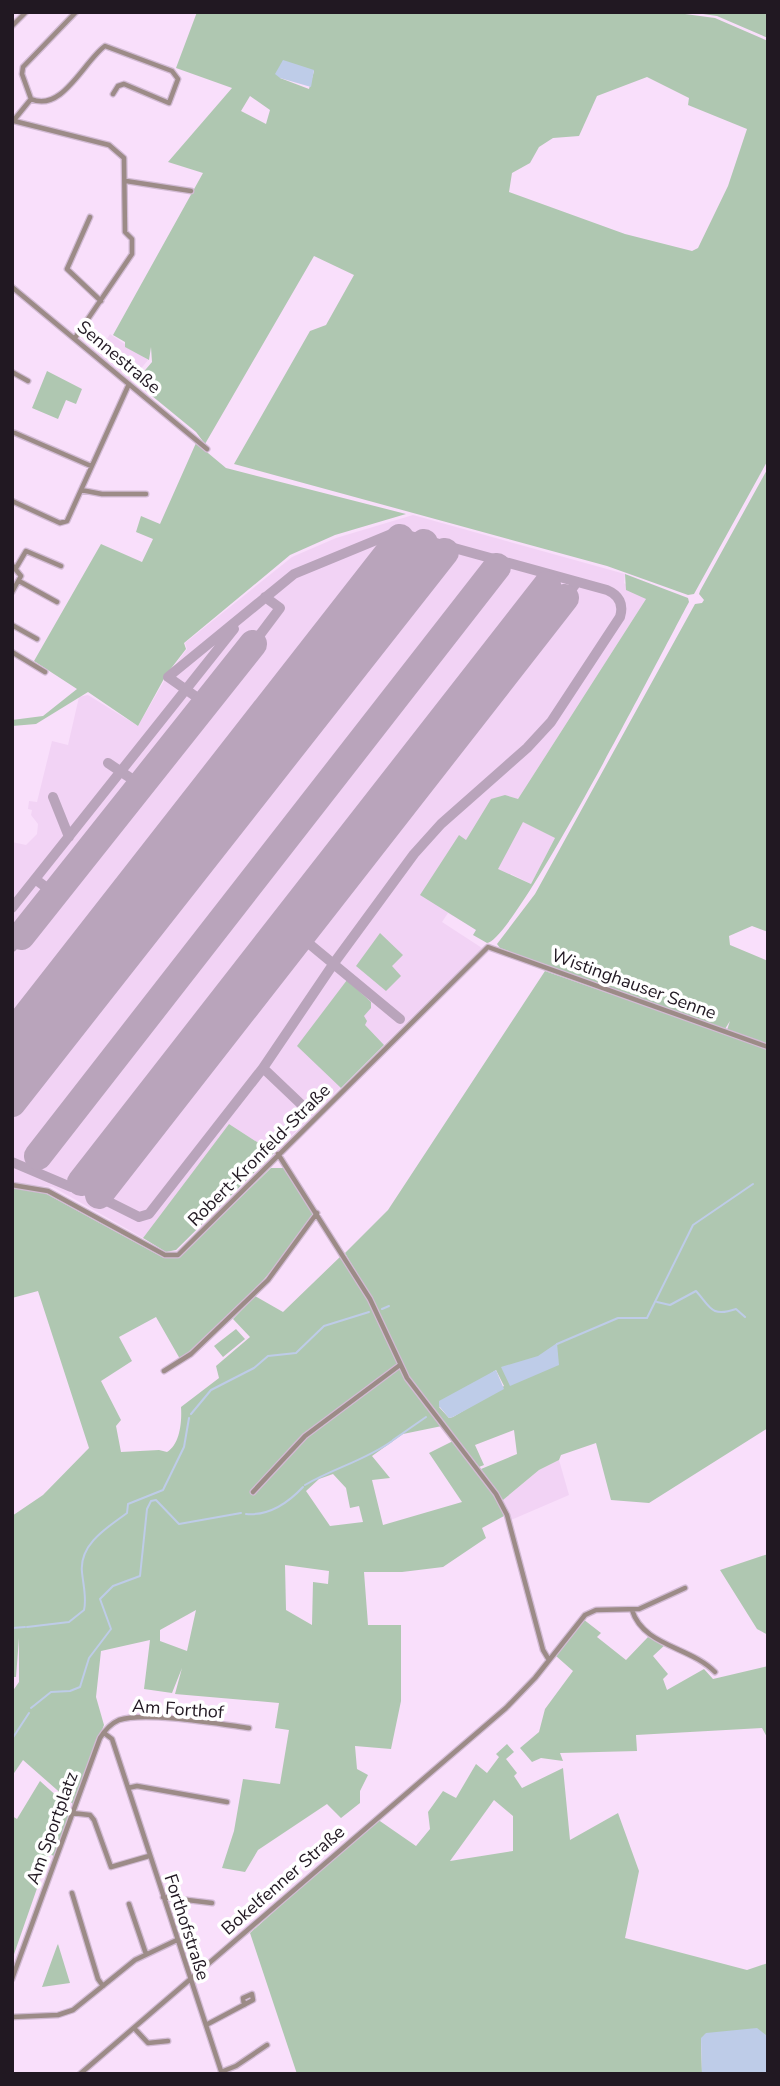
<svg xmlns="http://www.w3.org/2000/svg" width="780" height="2086" font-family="'Nunito Sans',sans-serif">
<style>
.built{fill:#f2d3f5}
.green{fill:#afc7b1;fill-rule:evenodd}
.water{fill:#becce8}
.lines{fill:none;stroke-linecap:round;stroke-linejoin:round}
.stream{stroke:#becce8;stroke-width:2}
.taxiway{stroke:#b9a4bb;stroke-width:10}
.runway{stroke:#b9a4bb;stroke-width:28}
.minor-casing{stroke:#d2bbd4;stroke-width:7}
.minor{stroke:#9c8b87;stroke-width:4.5}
.labels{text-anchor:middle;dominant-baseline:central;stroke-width:7;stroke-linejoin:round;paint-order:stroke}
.street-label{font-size:18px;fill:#211822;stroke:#fff}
</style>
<rect width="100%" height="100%" fill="#f9dffb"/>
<!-- built -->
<path class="built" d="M110,334L148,360L131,381L98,353Z
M413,515L625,574L624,583L646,599L518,799L524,822L555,838L531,884L511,874L465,923L448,913L442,922L482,948L274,1153L229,1124L143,1238L53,1187L12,1183V842L26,845L37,834L38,824L31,815L32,810L28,809L29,801L37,802L52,741L68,745L79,697L88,695L138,726L167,676L187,649L185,643L292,557L336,538Z
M559,1460L569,1495L511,1520L503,1500L539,1470Z"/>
<!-- green -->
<path class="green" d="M197,12H670L715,18L768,41V460L694,594L688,595L607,566L234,464L310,331L326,325L354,275L314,256L205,444L196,432L135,382L152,362L151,347L149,360L125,347V342L113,335L203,173L168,162L232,88L176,68ZM283,61L314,71L309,89L280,78ZM647,77L689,98L688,105L747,129L728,186L698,248L692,251L625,234L509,192L512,173L530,163L539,147L553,138L579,136L597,96ZM250,96L270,110L266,124L241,111Z
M689,12H768V38L717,16Z
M47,371L82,389L76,404L66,400L58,419L32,408Z
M196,443L226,468L406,514L335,535L290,555L184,643L186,649L166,675L138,726L88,692L36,724L12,726V720L43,716L77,689L34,661L101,544L142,562L153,539L136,532L141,516L160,524Z
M768,468V932L752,926L729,936L730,945L768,961V1044L727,1030L730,1021L725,1029L500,948L497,944L535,894L695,604L702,603L704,600L699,594L700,591Z
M625,574L688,598L689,602C665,646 516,939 487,943L473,935L476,930L420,895L459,835L466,840L491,799L505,795L518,799L646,599L626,590ZM523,822L555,838L531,884L498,869Z
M380,933L403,955L392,966L401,976L386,991L356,966Z
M545,971L768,1049V1428L649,1503L611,1500L596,1443L561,1455L559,1460L539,1470L503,1500L481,1469L517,1454L514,1430L475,1445L484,1465L479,1467L409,1377L378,1309L345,1253L388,1210ZM496,1370L504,1386L453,1417L449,1418L439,1407Z
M347,980L371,1002V1008L364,1016L367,1021L365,1025L384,1045L341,1088L297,1046Z
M229,1124L274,1153L176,1250L166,1252L143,1238Z
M271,1168H284L314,1212C277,1269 234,1318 180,1359L156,1317L119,1337L132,1361L101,1381L121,1420L116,1426L121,1452L159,1450L167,1452C180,1444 182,1422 181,1407L219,1378L216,1366L250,1337L233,1319L255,1296L283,1312L342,1255L368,1298L398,1364L442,1426L403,1434L372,1456L390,1478L372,1480L383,1525L462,1502L429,1453L453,1441L495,1496L504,1516L482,1528L486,1538L443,1567L402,1572H364L368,1625H401V1701L391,1749L355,1746L357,1769L368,1775L360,1791V1803L341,1818L327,1804L258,1850L245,1872L222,1868L234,1831L243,1779L280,1784L289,1730L275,1728L279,1703L175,1694L182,1668L172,1693L144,1689L150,1640L101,1651L96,1697L104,1725L73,1804L23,1760L12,1776V1692L19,1682V1638L16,1677H12V1516L43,1495L89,1448L38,1291L12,1298V1188L43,1192L164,1258L180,1256ZM333,1474L346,1488L350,1508L359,1506L363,1522L330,1526L306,1491L319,1479ZM285,1565L329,1571L328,1584L313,1582L312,1625L286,1610ZM196,1610L187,1651L160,1641V1630Z
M236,1329L245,1339L223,1357L214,1346Z
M768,1554V1635L757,1629L720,1570Z
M583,1619L601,1633L597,1637L626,1660L648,1637L666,1644L653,1656L668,1674L663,1679L667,1690L704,1669L713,1679L768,1666V1739L762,1728L636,1735L637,1751L560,1753L563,1761L541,1758L532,1762L520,1748L539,1732L545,1709L573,1671L556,1656Z
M507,1744L514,1752L506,1759L517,1773L514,1776L522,1788L563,1768L570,1840L618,1813L639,1871L625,1938L747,1970L768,1963V2046L766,2035L701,2038L702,2074H297L250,1933L377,1819L416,1846L430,1829L428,1812L443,1791L456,1798L476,1764L487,1773L499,1757L496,1754ZM494,1800L513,1816V1851L450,1861Z
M40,1781L71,1809L54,1856L49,1854L12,1960V1816L17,1819Z
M58,1944L70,1983L42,1987L57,1946Z"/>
<!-- water -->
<path class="water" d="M283,60L314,70L311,87L280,78L275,74Z
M557,1343L559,1365L510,1386L501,1367L538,1356Z
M496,1370L504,1389L453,1417L449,1418L439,1406V1401Z
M757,2028L766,2035L768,2074H702L701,2038L706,2033Z"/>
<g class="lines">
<!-- stream -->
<path class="stream" d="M657,1302L670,1305L696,1291C710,1306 710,1318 736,1309L745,1317
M382,1309L389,1306
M557,1344L618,1318H647L693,1225L753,1184
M191,1414L211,1390L254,1368L268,1356L296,1353L324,1326L369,1312
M393,1440L426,1417
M305,1485C334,1468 366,1460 392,1441
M246,1514C269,1516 288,1503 303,1487
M27,1627L69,1622L84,1610C87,1598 83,1584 82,1572C79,1544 108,1527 127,1513L128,1504L163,1490L184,1447L189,1418
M12,1628L25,1627
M31,1708L51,1692L70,1691L80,1687L89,1658L111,1629L100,1599L113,1586L140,1576L147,1509L151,1501L156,1500L179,1524L241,1513
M12,1739L29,1713"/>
<!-- taxiway -->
<path class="taxiway" d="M565,598L577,582
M330,629L365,653
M253,644L280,608L265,597
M448,712L466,725
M108,763L141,785
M53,797L69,837
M35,879L55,894
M12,908L234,629
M301,937L400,1019
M12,947L21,936
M180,1055L198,1068
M263,1068L304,1107
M12,1162L71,1187L77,1186L139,1217L149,1214L263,1068L334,963L414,854L441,824L527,748L551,722L620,617C624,604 619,595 607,590L396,532L294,574L168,677L205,703"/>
<!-- runway -->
<path class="runway" d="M21,936L253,644
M12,1034L400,538
M12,1067L424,543
M12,1103L445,552
M38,1156L497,567
M81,1182L547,585
M99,1195L565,598"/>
<!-- minor casing -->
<g class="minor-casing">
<path id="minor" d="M12,26L26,12
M31,99C62,113 84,61 105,46L172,71L178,79L169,103L124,84L118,86L113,94
M31,99L22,74L23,67L76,12
M14,120L31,99
M14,121L109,145L124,158L125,232L132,239V254L75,338
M126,181L191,191
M90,217L67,269L101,301
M12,287L207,449
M12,372L28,381
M15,433L91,466
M81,490L102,494H146
M12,501L60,523L67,521L129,384
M12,565L21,576L12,592
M16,568L26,551L61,566
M19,581L57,602
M12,625L37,639
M12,652L45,672
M278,1154L370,1299L407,1378L496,1494L507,1515L543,1650L549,1660
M12,1185L48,1191L165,1255H178L488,947L768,1047
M164,1371L191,1354L268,1280L317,1213
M253,1492L305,1436L400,1365
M632,1610C643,1646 691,1647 715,1672
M104,1733L112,1739L222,2074
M128,1788L137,1786L227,1802
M72,1813L90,1815L94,1820L111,1867L149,1856
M72,1893L98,1979L103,1986
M163,1897L212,1903
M129,1904L146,1954
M12,1979L100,1738C105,1730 110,1724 119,1720C145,1711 220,1724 249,1728
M12,2017L58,2015L73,2010L135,1960L177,1940
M206,2025L253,2000L252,1994L243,1998L244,2005
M134,2028L148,2043L168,2041
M221,2072L236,2066L267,2045
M80,2074L506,1708L535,1678L585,1615L596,1610L639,1609L685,1588"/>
</g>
<!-- minor -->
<use href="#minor" class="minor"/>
</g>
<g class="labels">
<!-- street labels -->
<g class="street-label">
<text transform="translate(119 357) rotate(40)">Sennestraße</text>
<text transform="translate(634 984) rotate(20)">Wistinghauser Senne</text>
<text transform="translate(259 1155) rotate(-45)">Robert-Kronfeld-Straße</text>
<text transform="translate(178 1709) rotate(4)">Am Forthof</text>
<text transform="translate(52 1828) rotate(-70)">Am Sportplatz</text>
<text transform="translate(283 1880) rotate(-41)">Bokelfenner Straße</text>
<text transform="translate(187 1927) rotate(72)">Forthofstraße</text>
</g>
</g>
<!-- border -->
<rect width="780" height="2086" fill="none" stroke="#211822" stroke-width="28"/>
</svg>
